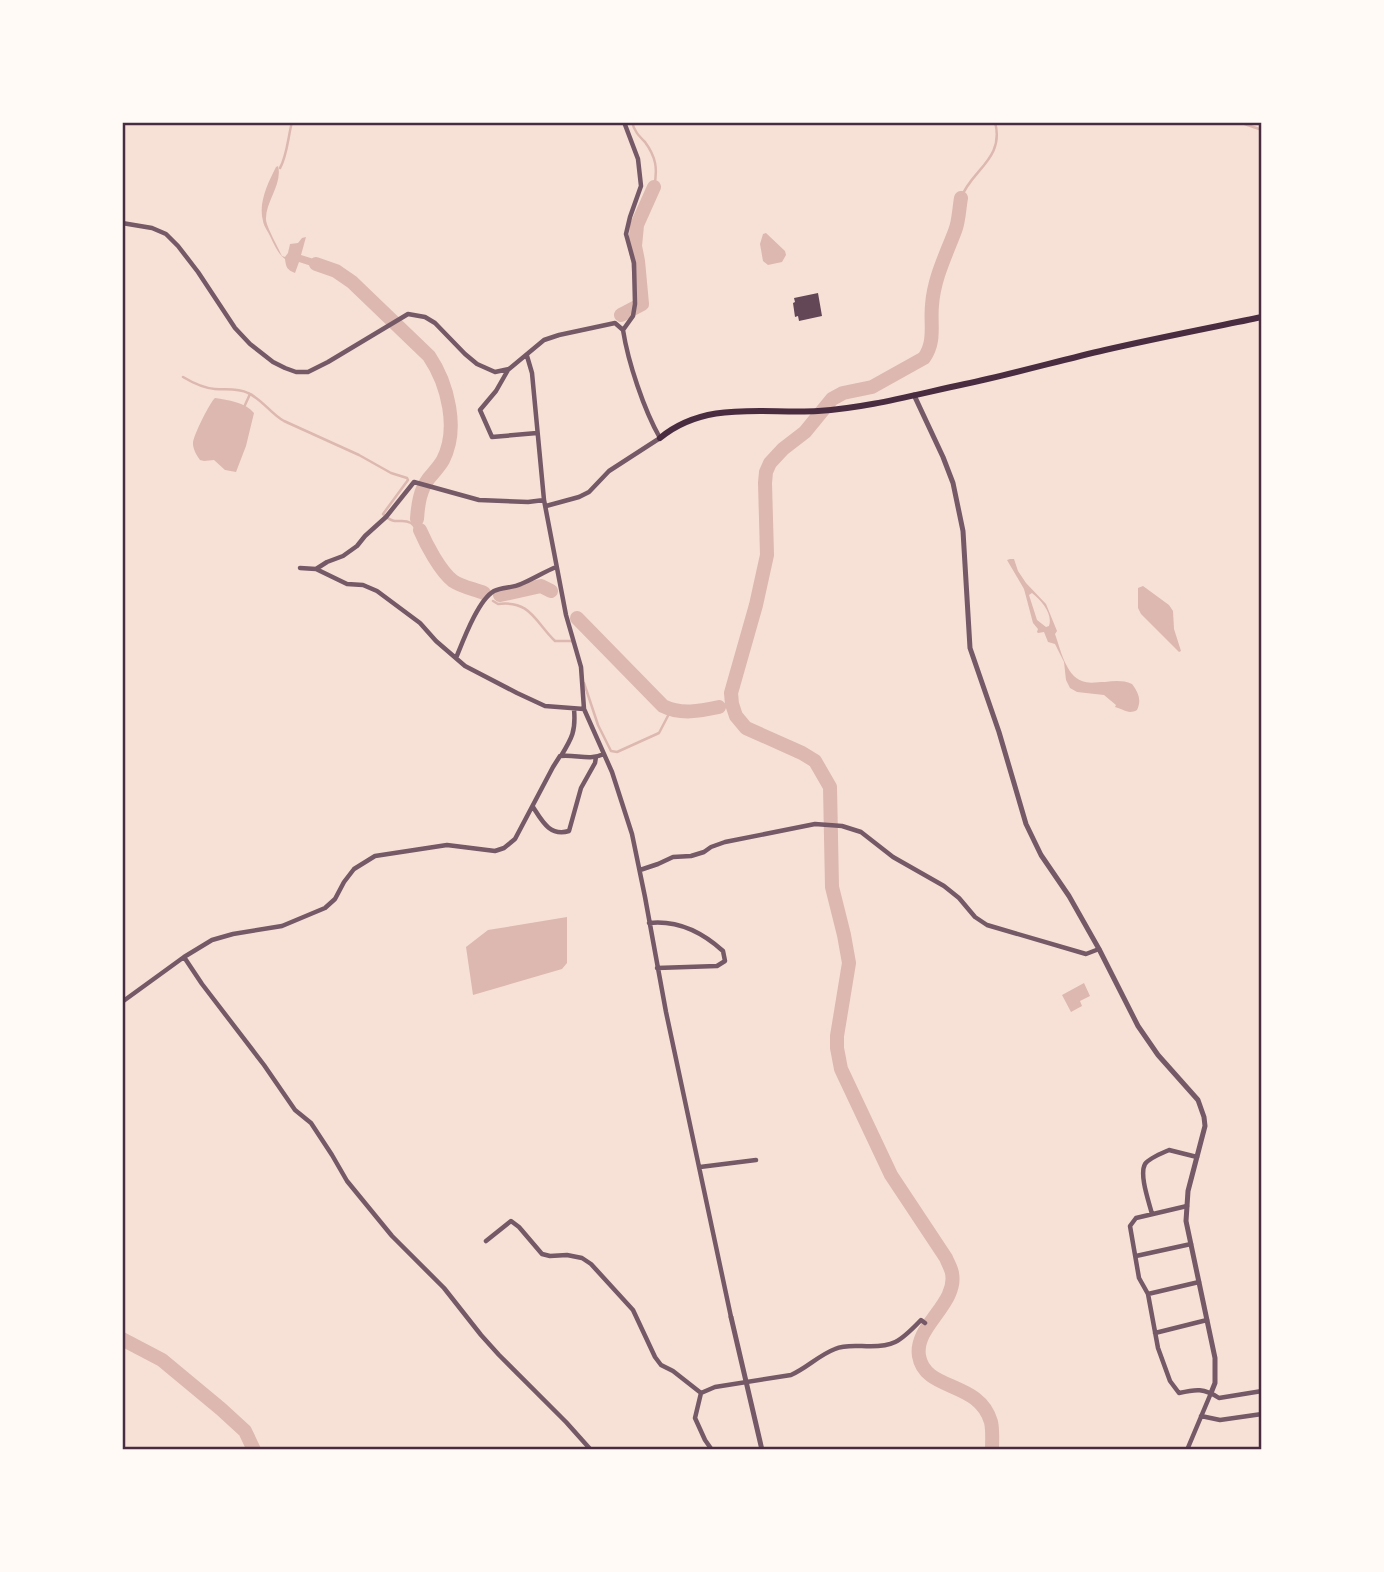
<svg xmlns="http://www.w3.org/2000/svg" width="1384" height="1572" font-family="'PT Sans Narrow',sans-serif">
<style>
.water{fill:#dcb8b0;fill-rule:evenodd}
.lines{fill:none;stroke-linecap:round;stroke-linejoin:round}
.stream{stroke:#dcb8b0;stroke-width:2.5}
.river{stroke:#dcb8b0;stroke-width:14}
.building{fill:#644757}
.minor{stroke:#755966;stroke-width:4.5}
.tertiary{stroke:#755966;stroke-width:5}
.secondary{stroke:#4a2c40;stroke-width:6}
.neatline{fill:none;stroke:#4a2c40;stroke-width:2.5}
</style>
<rect width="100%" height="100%" fill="#f7e1d7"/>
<!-- water -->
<path class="water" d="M278,166C283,184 265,202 266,220C267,228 278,247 282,256L285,257L288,253L290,244L298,243L302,238L306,237L301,255L333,265L330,272L299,262L295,273C287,270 286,267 285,259C278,254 274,244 270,236C268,231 264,227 263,221C258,203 268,183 276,167Z
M766,233L785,251L786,255L782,262L768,265L763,261L760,244L763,234Z
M215,398C228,400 245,402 254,413L246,446L236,472L225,470L214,460L204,461L200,460C197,456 193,449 193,444C192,438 210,402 215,398Z
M1010,559H1014L1018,571L1026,583L1046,604L1057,631L1055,634C1060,648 1066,676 1082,681C1089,684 1097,682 1105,682C1114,681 1123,680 1132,684C1138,692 1142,700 1137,710C1128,715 1124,709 1115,707L1116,705L1104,695L1077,692L1070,688L1066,680L1064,662L1055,644L1048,642L1044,632L1038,633L1037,632L1038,629L1033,623L1024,589L1007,560ZM1032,593C1042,601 1053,614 1049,626L1046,627L1037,620L1029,595Z
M1143,586L1169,605L1173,611L1174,629L1181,651L1179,652L1141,614L1138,608V588Z
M567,917V963L562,969L473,995L466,947L488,930Z
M1084,983L1090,996L1080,1001L1082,1006L1071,1012L1062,995Z"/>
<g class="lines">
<!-- stream -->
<path class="stream" d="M632,122C634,131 639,136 645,142C656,157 658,169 654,187
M1239,122L1262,130
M280,168C287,156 288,137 292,122
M961,198C971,170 1005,159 995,122
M183,377C193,383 203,388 215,389C226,390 238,388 248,393C262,399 271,414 284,421L359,455L391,473L407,478L408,480L383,514C396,527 400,517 411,523C417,527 420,538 424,544L427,545
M245,405L250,394
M493,601L498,604C531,600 535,622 555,641H572L573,643
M584,683L598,725L611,751L617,752L659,733L671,710
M728,705L732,704"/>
<!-- river -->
<path class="river" d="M961,198C959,209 959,221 955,231C946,255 934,278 932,305C930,324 936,341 924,358L872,387L843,393L832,399L805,432L783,449L770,463L766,472L765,483L767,555L756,605L731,693L732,704L736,716L746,728L802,753L815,761L830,787L832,887L844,935L849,963L837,1036V1048L841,1069L891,1175L946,1258C948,1263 951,1268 952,1273C958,1304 914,1326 919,1356C925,1392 979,1380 991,1422C993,1431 992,1441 992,1450
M316,264L336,271L352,282L429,356C448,384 459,429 443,460C439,467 434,472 429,478C420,490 418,504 417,519
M621,315L642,304L638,261L635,246L637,225L654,187
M420,530C426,544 440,571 453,581C462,587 474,589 484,593
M500,595L541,586L551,591
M577,618L663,706C681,715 700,711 719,707
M122,1339L162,1360L221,1409L245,1431L254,1450"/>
</g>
<!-- building -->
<path class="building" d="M818,293L822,316L799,321L798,316L795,317L793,303L795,302L794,298Z"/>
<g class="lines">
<!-- minor -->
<path class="minor" d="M122,223L152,228L166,234L178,246L198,272L235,328L250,344L273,362L285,368L296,372H308L328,362L408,314L425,317L435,323L465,354L477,364L495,372L509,369L544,340L559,335L615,323L623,330
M527,356L532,373L544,500L566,615L581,667L584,709L612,772L632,834L645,897L666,1012L731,1317
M508,370L496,391L480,410L492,437L537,433
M546,506L579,497L589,492L609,471L660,438C644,410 628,362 623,330L633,316L635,304L634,263L626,234L630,217L641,186L638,159L624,122
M300,568L316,569L347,584L363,585L377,591L420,623L436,641L465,666L517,693L545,706L584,709
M316,569L327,562L343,556L357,546L365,536L386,517L414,482L479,500L528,502L544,500
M456,658C463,641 478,600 494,591C502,587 513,588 521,584C533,579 544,572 556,567
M561,756C572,738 576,731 574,709
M533,807C542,821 550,837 569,831L581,788L595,763L596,757
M640,870L658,864L673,857L691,856L704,852L711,847L725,842L815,824L842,826L861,832L893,857L944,886L959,898L975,917L987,925L1086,954L1099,949
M649,923C677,920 702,932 723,951L725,961L717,966L657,968
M184,957L202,984L264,1065L295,1110L311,1123L332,1155L347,1181L392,1236L444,1288L481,1335L499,1355L566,1422L591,1450
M122,1002L184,957L212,940L233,934L282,926L325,908L335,899L344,882L354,869L375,856L447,845L495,851L504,848L515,839L553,767L560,756C576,754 589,761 604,754
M700,1167L756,1160
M1187,1206L1136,1218L1130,1226L1139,1278L1148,1294L1158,1348L1170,1381L1179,1393C1196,1389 1204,1388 1219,1398L1262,1391
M1152,1214C1149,1202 1139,1175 1145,1164C1149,1158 1162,1153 1169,1150L1197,1157
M486,1241L511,1221L519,1227L542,1254L550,1256L567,1255L582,1258L591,1264L633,1310L655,1357L661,1365L673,1371L701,1393
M1136,1256L1191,1244
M1148,1294L1199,1282
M1155,1333L1207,1320
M701,1393L715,1387L791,1375C807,1368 819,1355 835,1349C844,1345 853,1346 862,1346C893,1348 900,1342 921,1320L925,1323
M701,1393L695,1418L705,1440L712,1450
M1201,1416L1220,1420L1262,1414
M1187,1450L1211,1393"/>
<!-- tertiary -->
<path class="tertiary" d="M914,395L943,457L953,483L963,531L970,648L999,732L1026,824L1041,855L1069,896L1099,949L1138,1026L1158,1055L1198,1100L1204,1117L1205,1126L1188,1191L1186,1221L1215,1358V1383L1211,1393
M731,1317L762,1450"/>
<!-- secondary -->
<path class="secondary" d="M660,438C706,400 763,414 818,411C868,408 917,394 965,384C1012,374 1058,361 1105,350C1157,338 1209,328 1262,317"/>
</g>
<!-- border -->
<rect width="1384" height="1572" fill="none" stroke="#fffaf5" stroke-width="248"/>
<rect x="124" y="124" width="1136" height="1324" class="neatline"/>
</svg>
